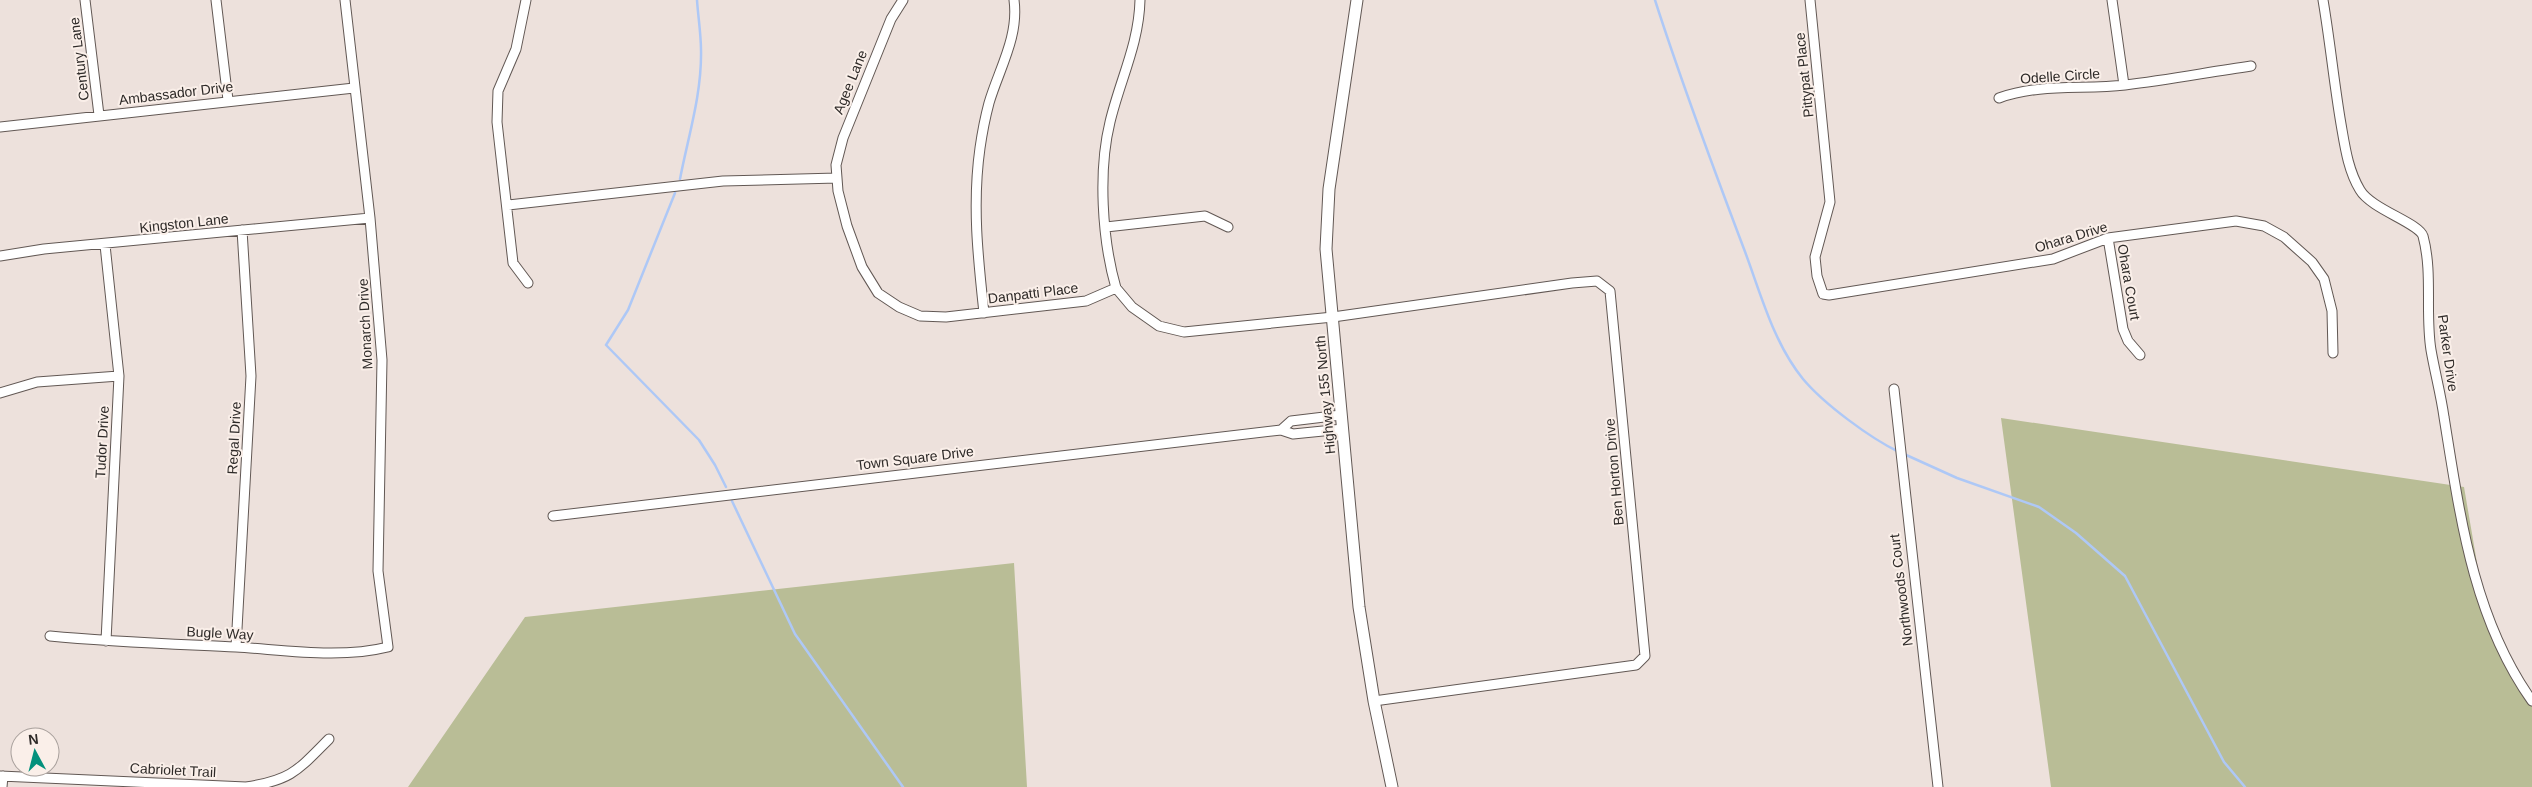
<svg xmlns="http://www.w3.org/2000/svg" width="2532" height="787" font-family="Helvetica,sans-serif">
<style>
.green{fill:#b9bd96}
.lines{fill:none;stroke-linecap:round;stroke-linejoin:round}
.stream{stroke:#aec8f6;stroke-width:2.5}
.minor-casing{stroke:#625854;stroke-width:11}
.major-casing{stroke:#625854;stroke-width:13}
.minor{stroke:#fff;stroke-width:9}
.major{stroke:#fff;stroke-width:11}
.labels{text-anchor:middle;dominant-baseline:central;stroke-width:4;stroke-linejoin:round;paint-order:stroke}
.street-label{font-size:14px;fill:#2e2a28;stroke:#faefe9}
</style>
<rect width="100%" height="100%" fill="#ede1dc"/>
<!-- green -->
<path class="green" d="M2001,418L2464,487L2483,598L2518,684L2532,696V787H2051Z
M1014,563L1027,787H408L525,617Z"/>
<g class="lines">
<!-- stream -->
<path class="stream" d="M1655,0C1682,84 1713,167 1744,249C1761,294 1773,342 1803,379C1824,404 1870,438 1899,452
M680,179C688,137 702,94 701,50C701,34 698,16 697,0
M675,193L628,310L606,345L699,440L715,465L726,487
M1904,454L1957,478L2039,507L2076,533L2125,576L2224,762L2245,787
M732,501L795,634L903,787"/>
<!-- minor casing -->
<g class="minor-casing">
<path id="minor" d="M85,0L99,115
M216,0L228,100
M526,0L516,49L498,91L497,122L513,263L528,283
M903,0L891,19L843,138L836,165L838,191L847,226L862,267L878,293L899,307L920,316L946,317L1086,301L1116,288L1132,307L1159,326L1184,332L1333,317L1572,283L1597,281L1610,291L1645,656L1636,665L1374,701
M1810,0L1830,202L1815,257L1817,276L1823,294L1829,295L2053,259L2108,238L2236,221L2264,226L2284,237L2312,262L2324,279L2332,311L2333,353
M2112,0L2124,85
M2323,0C2330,41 2334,83 2341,124C2345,147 2348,170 2360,190C2371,209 2419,223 2423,236C2433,273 2425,313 2431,350C2435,373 2441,395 2444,417C2460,516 2473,618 2532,701
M1999,98C2040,83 2083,90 2125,85C2167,80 2209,72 2251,66
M0,127L354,88
M508,205L723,181L837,178
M1106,227L1205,216L1228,227
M2108,238L2123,329L2128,341L2140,355
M105,245L119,376L106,641
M0,256L44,249L370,218
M1116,288C1102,239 1098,171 1110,122C1120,80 1139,44 1140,0
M984,313C978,258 972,204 980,148C982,134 985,118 989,103C999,69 1019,37 1014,0
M1894,389L1938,787
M0,393L37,382L119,376
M1281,430L1291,421L1341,415
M553,516L1281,430L1293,434L1343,429
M50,636C112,642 174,644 236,647C285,650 340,659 388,647L378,571L382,360L370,218L345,0
M236,647L251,376L242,230
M0,776L246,787C292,780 298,770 329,739
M2,787L3,776"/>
</g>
<!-- major casing -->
<g class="major-casing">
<path id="major" d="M1357,0L1329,189L1326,249L1359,607L1374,701L1392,787"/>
</g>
<!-- minor -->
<use href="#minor" class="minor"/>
<!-- major -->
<use href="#major" class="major"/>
</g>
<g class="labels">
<!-- street labels -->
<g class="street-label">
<text transform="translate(79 59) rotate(-97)">Century Lane</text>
<text transform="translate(1804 75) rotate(-96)">Pittypat Place</text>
<text transform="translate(2060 76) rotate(-4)">Odelle Circle</text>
<text transform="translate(850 82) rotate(-68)">Agee Lane</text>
<text transform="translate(176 93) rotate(-7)">Ambassador Drive</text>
<text transform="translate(184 223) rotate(-6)">Kingston Lane</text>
<text transform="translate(2071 237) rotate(-17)">Ohara Drive</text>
<text transform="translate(2129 282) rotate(80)">Ohara Court</text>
<text transform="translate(1033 293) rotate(-7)">Danpatti Place</text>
<text transform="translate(365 324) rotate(-93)">Monarch Drive</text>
<text transform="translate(2448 353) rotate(82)">Parker Drive</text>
<text transform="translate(1325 395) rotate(-95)">Highway 155 North</text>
<text transform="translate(234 438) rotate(-87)">Regal Drive</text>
<text transform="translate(102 442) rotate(-87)">Tudor Drive</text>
<text transform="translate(915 458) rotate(-7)">Town Square Drive</text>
<text transform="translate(1614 472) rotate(-95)">Ben Horton Drive</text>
<text transform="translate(1901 590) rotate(-97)">Northwoods Court</text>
<text transform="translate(220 633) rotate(3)">Bugle Way</text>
<text transform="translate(173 770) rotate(3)">Cabriolet Trail</text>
</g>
</g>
<!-- north arrow -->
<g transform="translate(35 752) rotate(353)"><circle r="24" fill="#faefe9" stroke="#a8a09c"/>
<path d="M0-4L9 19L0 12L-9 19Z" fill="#03917d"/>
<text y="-8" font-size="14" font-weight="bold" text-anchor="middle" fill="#2e2a28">N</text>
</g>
</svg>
